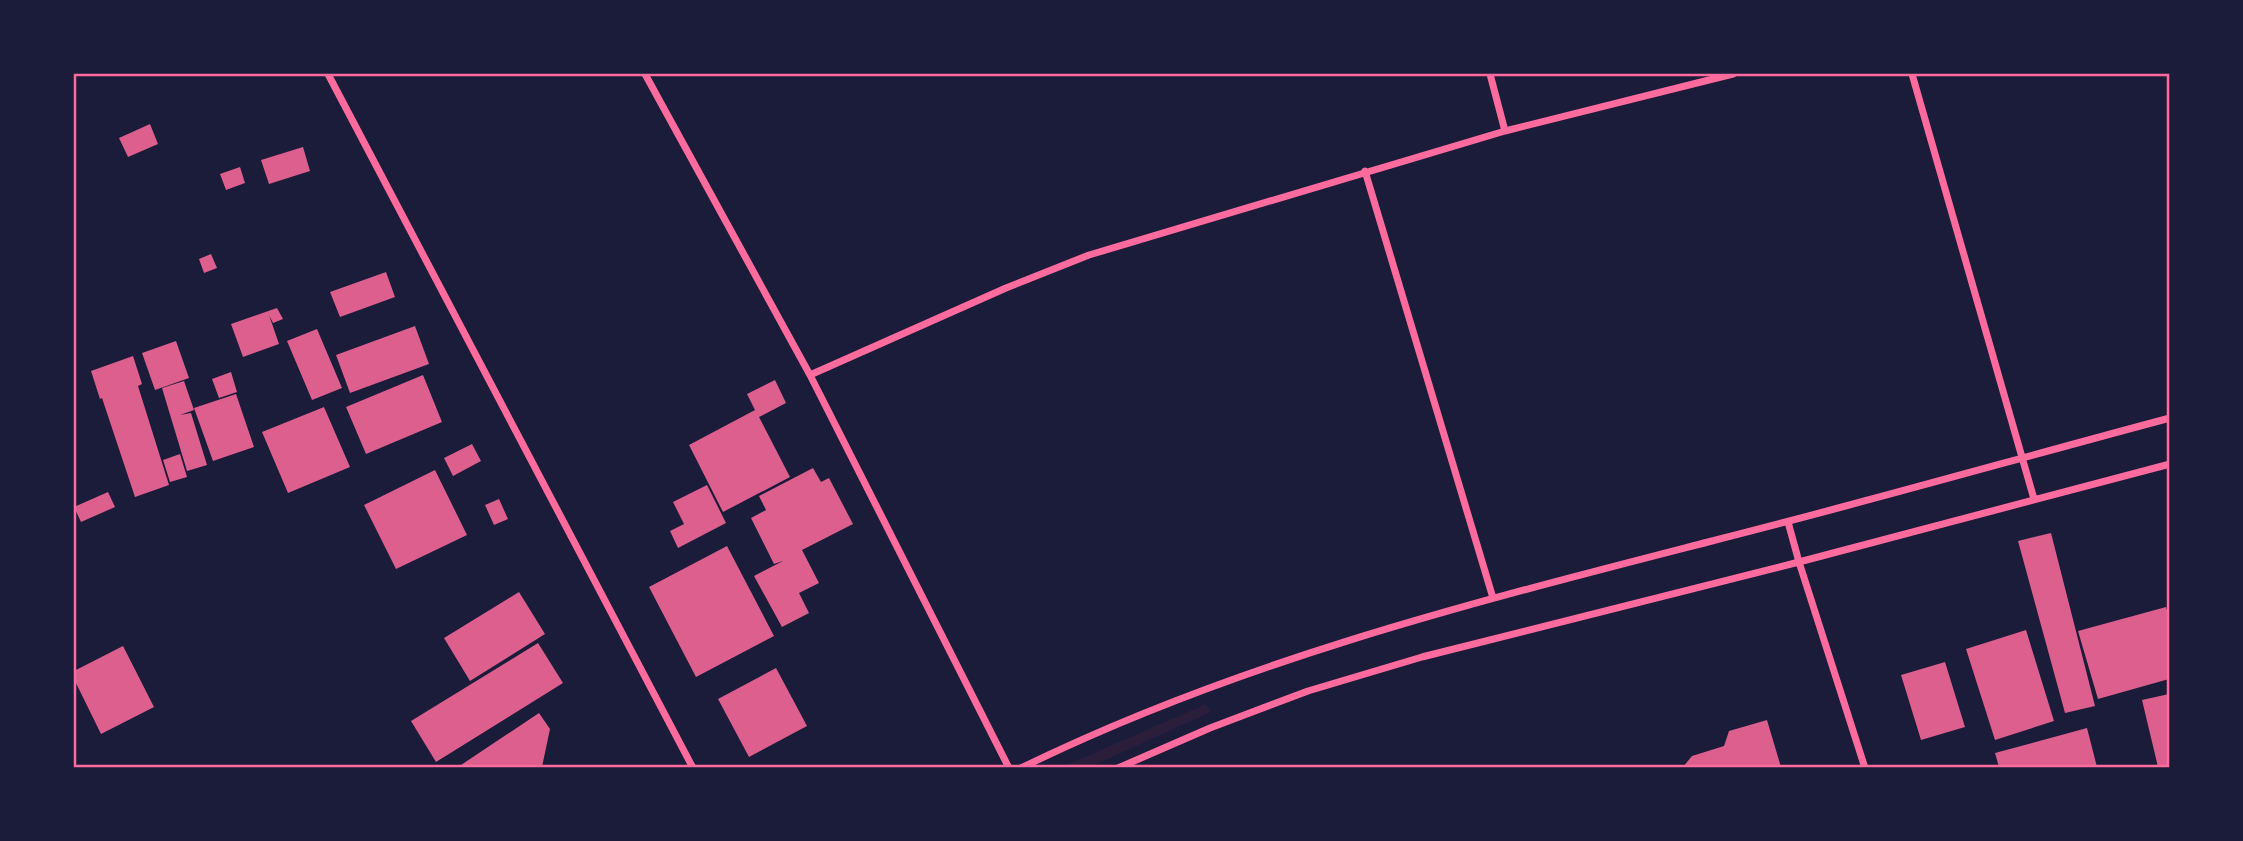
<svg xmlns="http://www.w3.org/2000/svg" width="2243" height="841" font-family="'Asap Condensed',sans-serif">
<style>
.green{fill:#2a1e3b}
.building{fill:#dd5f8e}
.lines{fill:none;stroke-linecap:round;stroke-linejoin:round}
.minor{stroke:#ff6b9d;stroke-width:7}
.neatline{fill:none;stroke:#ff6b9d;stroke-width:2.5}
</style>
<rect width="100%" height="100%" fill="#1b1b3a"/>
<!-- green -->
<path class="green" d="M1206,704L1211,712L1090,767H1062Z"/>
<!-- building -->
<path class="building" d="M150,124L158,144L128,157L119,138Z
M303,147L310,171L269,184L261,160Z
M240,167L245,183L226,190L220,174Z
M211,254L217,268L204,273L199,259Z
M386,272L395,297L340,317L330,292Z
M277,308L283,319L273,323L269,315L279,344L243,357L231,324Z
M415,326L429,364L350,393L336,355Z
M317,329L342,388L312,400L287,341Z
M176,341L189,378L155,390L142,353Z
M133,356L142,384L138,386L169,485L135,497L102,398L100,399L91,371Z
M231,372L237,392L219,398L212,379Z
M423,375L442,422L366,454L346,407Z
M775,380L786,403L759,417L790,477L723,512L689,445L755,410L747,394Z
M184,381L194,410L180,415L191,413L207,465L187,471L162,388Z
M236,394L254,447L213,461L194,408Z
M324,407L350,467L288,493L262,432Z
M472,444L481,461L453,476L444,458Z
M180,454L187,477L170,482L163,460Z
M813,468L821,482L829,478L853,524L802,550L819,583L799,593L809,613L782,627L754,576L783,561L774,564L751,518L766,510L759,496Z
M435,470L467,535L396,569L364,505Z
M707,485L726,523L678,548L670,531L684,524L673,502Z
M108,492L115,507L81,522L74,507Z
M499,499L508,519L494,525L485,505Z
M2051,533L2095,706L2065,713L2018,541Z
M727,546L774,636L696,677L649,587Z
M519,592L545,634L470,681L444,638Z
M2166,607L2169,618V679L2098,699L2078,631Z
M2026,630L2054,721L1995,740L1966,649Z
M538,643L563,683L436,762L411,721Z
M123,646L154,707L101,734L74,679V671Z
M1945,662L1965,727L1921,740L1901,675Z
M776,668L807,726L749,757L718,699Z
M2169,694V767H2158L2142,700Z
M539,713L550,729L542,767H458Z
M1767,720L1781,767H1683L1692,756L1724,746L1729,731Z
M2087,728L2097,767H1999L1995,753Z"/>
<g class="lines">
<!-- minor -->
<path class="minor" d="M328,74L693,768
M645,74L810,375L1009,768
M1490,74L1505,131L1733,74
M1912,74L2034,499
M1365,171L1493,598
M810,375L1006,288L1089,255L1505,131
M1788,522L1799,562L1865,768
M1021,768C1239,661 1475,602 1708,542C1863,503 2016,459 2170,418
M1118,768L1210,728L1308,691L1422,657L1799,562L2170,464"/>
</g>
<!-- border -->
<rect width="2243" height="841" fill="none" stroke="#1b1b3a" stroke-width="150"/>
<rect x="75" y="75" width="2093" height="691" class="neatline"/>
</svg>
